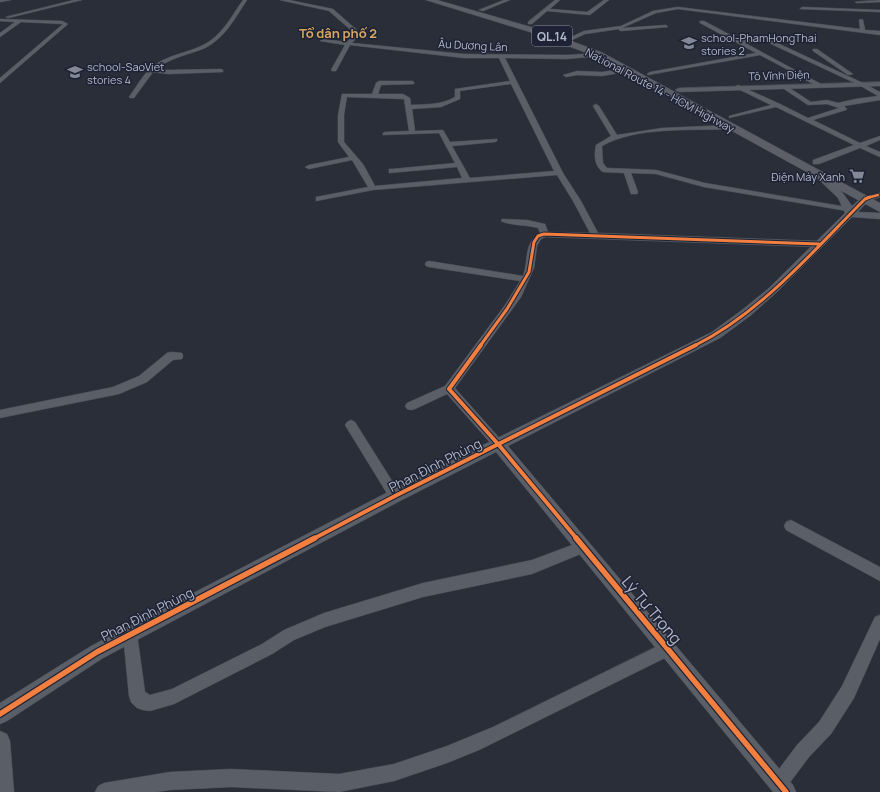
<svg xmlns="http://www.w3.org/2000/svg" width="880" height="792" font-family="Manrope,sans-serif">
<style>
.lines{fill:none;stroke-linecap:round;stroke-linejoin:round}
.minor-casing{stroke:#464a52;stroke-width:1}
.tertiary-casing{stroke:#464a52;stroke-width:1}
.primary-casing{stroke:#474b56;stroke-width:1}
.minor{fill:#5a5e67;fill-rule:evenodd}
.tertiary{fill:#5a5e67;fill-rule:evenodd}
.primary{fill:#5d5f68;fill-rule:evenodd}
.cycleway-far3-casing{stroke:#1d2334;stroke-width:4}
.cycleway-far2-casing{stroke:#1d2334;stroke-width:5}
.cycleway-far1-casing{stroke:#1d2334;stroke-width:6}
.cycleway-casing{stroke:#1d2334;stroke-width:8}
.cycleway-far3{stroke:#f27e40;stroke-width:2.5}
.cycleway-far2{stroke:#f27e40;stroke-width:3}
.cycleway-far1{stroke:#f27e40;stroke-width:4}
.cycleway{stroke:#f27e40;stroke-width:5.5}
.labels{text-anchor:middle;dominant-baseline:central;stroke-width:3;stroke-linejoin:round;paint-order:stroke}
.far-poi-label{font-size:11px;fill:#b4b9ca;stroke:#1d2334;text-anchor:start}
.far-street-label{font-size:11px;fill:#b4b9ca;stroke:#1d2334}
.shield{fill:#1d2334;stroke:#878c9d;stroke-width:1}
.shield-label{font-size:12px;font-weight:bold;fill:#b4b9ca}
.far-quarter-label{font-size:13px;font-weight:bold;fill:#d8a760;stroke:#1d2334}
.street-label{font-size:13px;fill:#b4b9ca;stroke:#1d2334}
.near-street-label{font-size:16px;fill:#b4b9ca;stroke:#1d2334}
</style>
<rect width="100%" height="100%" fill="#292e39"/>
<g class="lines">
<!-- minor casing -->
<g class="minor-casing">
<path id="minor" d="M0,0H11L0,2Z
M74,0H82L8,18L6,17Z
M243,0H247C235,18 225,38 205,48C189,55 170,57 157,69L168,70L221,69L223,70V72L168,74L153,72L134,98H130L129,97C137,86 145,71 156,64C173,53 194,52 210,41C225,30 233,14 243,0Z
M280,0H289L333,9L358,31L359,35L352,43L464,54L567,55L600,53L601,54L598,56L567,59L505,58L563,173L581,201L598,233L819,241L823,244L819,247L546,237L541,239L537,246L534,268L521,297L455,388L502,441L504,444L502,447L498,449L494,447L447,394L415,409L411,410L407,409L405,406L407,403L445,386L505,305L520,281L429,267L426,266L425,264L426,262L429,261L523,276C529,261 523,243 540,233L538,228C529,225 506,225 501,221L502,219L527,220L545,224L548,232L590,233L573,201L557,175L373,190L316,201V197L368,187L352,160L309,169L305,167L309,165L349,157L338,142V115L342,94H372L376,83L379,81H412L414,82V84L381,85L378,94H403L410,98L411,105C426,104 442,105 455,97V89L510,81L499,58H464L350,45L336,71H332L331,70L345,45L320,41L323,39L347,42L353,35V32L329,11ZM511,84L554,171L470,178L452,146L495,142L497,141V139L450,142L443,130L415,131L412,109L441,107L460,99V91ZM347,97L404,99L409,131L385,132L383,133V135L439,133L455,163L392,169H389V173L457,167L462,178L375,186L363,164L344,142V115Z
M504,0H510L483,11L479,10Z
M555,0H560L550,9L587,12L604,0H609L590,15L547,11L532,24H528V22Z
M880,0V2L857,3L855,2Z
M678,7L860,29L859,20L861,19L863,20L865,30L880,31V35L678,9L656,13L622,28L666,25L668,27L621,31L619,30V29L585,34L572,40L569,38L584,31L621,26L653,11Z
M802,7L880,10V12L800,9Z
M0,19L62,21L68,24L0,83V78L63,24L21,22L0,37V33L15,22L0,21Z
M700,21H704L740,40L763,38L773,41L863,83L880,92V100L844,106L847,109L846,110L813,120L860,143L880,136V140L866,146L880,152V157L860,148L819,164H813V160L854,145L776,107L729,118V116L771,105L736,88L735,87L738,85L780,104L808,118L839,108L827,104L808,105L781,87V85H785L811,102L827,100L838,103L855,99L878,96L859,85L769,43L763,42L745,43L821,84V86H817L796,75L772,78V76L792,72L760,55L648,75L647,74L650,72L756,53L700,23Z
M813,49H817L853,74L848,75L813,51Z
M628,68L631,70L630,71L602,76L577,75L566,77L563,75L577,71L602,72Z
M596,104L599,106L617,135L662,128L731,125L734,127L731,129C692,131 637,126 602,146V148L603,163L607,168L656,170L705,183L853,208L857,210L853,212L704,187L656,174L631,173L638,192L637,194H631L624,173L603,172C594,166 594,155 596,145L611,136L593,106Z
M171,352L182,353L183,356L182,359L173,360L147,382L119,394L0,418V410L113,387L139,376L167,353Z
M351,420L355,422L399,492L401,496L399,500L395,501L391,500L345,425L347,422Z
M791,520L880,567V581L786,530L784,526L786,522Z
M583,541L588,543L590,547L588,551L532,574L423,597L325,627L294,640L272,654L174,704L150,711L143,710L137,708L131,702L129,696L123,634L125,629L130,627L135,629L137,634L145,692L150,695L172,689L262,644L284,630L324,613L423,583L532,560Z
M880,615V639L854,698L831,734L809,757L785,789L779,792L773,789L770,783L773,777L797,745L819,722L842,686L875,617Z
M668,641L673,644L676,649L673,654L479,750L447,763L394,781L339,792L231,787L170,790L156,792H95L98,786L104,783L170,772L231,769L339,774L394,764L447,746L493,727Z"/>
</g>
<!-- tertiary casing -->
<g class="tertiary-casing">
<path id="tertiary" d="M880,82V86L679,92L675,90L679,88Z
M817,171L820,172L840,189L852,206L862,197L880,193V197L868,201L858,212L880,213V219L852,217L777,292L750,316L720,338L508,446L793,785L796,792H773L496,452L400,501L103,658L7,721L0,724V703L91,646L390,491L712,332L742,310L769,288L845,213L838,198L813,174Z
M0,731L7,734L10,741L14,792H0Z"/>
</g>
<!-- primary casing -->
<g class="primary-casing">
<path id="primary" d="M426,0H437L538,29L601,52L880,203V212L595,56L533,33Z"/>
</g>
<!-- minor -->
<use href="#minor" class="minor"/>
<!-- tertiary -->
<use href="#tertiary" class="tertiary"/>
<!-- primary -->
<use href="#primary" class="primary"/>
<!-- cycleway-far3 casing -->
<g class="cycleway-far3-casing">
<path id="cycleway-far3" d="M867,198L878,195"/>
</g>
<!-- cycleway-far2 casing -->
<g class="cycleway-far2-casing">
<path id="cycleway-far2" d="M480,346L507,309L529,272L534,242L538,236L544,234L819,244
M694,346C761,313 813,251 865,199L870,197"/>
</g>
<!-- cycleway-far1 casing -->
<g class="cycleway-far1-casing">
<path id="cycleway-far1" d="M481,345L449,389L498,444L577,539
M313,539L395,496L696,345"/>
</g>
<!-- cycleway casing -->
<g class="cycleway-casing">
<path id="cycleway" d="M576,538L786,792
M0,714L97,652L315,538"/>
</g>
<!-- cycleway-far3 -->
<use href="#cycleway-far3" class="cycleway-far3"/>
<!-- cycleway-far2 -->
<use href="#cycleway-far2" class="cycleway-far2"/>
<!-- cycleway-far1 -->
<use href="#cycleway-far1" class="cycleway-far1"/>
<!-- cycleway -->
<use href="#cycleway" class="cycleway"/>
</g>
<!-- icons -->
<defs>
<g id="school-bare" transform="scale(1.2)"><path d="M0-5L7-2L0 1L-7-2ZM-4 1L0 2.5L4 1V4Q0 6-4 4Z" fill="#838897" stroke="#1d2334" stroke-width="2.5" paint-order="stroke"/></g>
<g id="supermarket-bare" transform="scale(1.2)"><path d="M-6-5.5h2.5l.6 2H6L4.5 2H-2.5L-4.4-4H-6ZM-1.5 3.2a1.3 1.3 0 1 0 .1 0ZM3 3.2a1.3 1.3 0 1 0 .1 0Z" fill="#838897" stroke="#1d2334" stroke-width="2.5" paint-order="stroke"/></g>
</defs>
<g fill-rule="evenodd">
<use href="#school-bare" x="689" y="43"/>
<use href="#school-bare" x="75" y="72"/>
<use href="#supermarket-bare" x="857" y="176"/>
</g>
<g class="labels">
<!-- far-poi labels -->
<g class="far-poi-label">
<text x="701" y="37">school-PhamHongThai<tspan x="701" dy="13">stories 2</tspan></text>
<text x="87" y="66">school-SaoViet<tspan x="87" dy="13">stories 4</tspan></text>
<text x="845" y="176" text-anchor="end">Điện Máy Xanh</text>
</g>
<!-- far-street labels -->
<g class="far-street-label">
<text transform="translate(473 45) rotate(3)">Âu Dương Lân</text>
<text transform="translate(779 75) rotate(-2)">Tô Vĩnh Diện</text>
<text transform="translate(660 90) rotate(28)">National Route 14 - HCM Highway</text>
</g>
<!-- shield labels -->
<rect class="shield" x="532" y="26" width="40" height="20" rx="3"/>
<g class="shield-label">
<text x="552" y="36">QL.14</text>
</g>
<!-- far-quarter labels -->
<g class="far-quarter-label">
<text x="338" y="33">Tổ dân phố 2</text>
</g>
<!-- street labels -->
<g class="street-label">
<text transform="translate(435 465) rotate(-27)">Phan Đình Phùng</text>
<text transform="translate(147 614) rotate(-27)">Phan Đình Phùng</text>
</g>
<!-- near-street labels -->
<g class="near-street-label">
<text transform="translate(652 610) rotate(50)">Lý Tự Trọng</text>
</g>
</g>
</svg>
